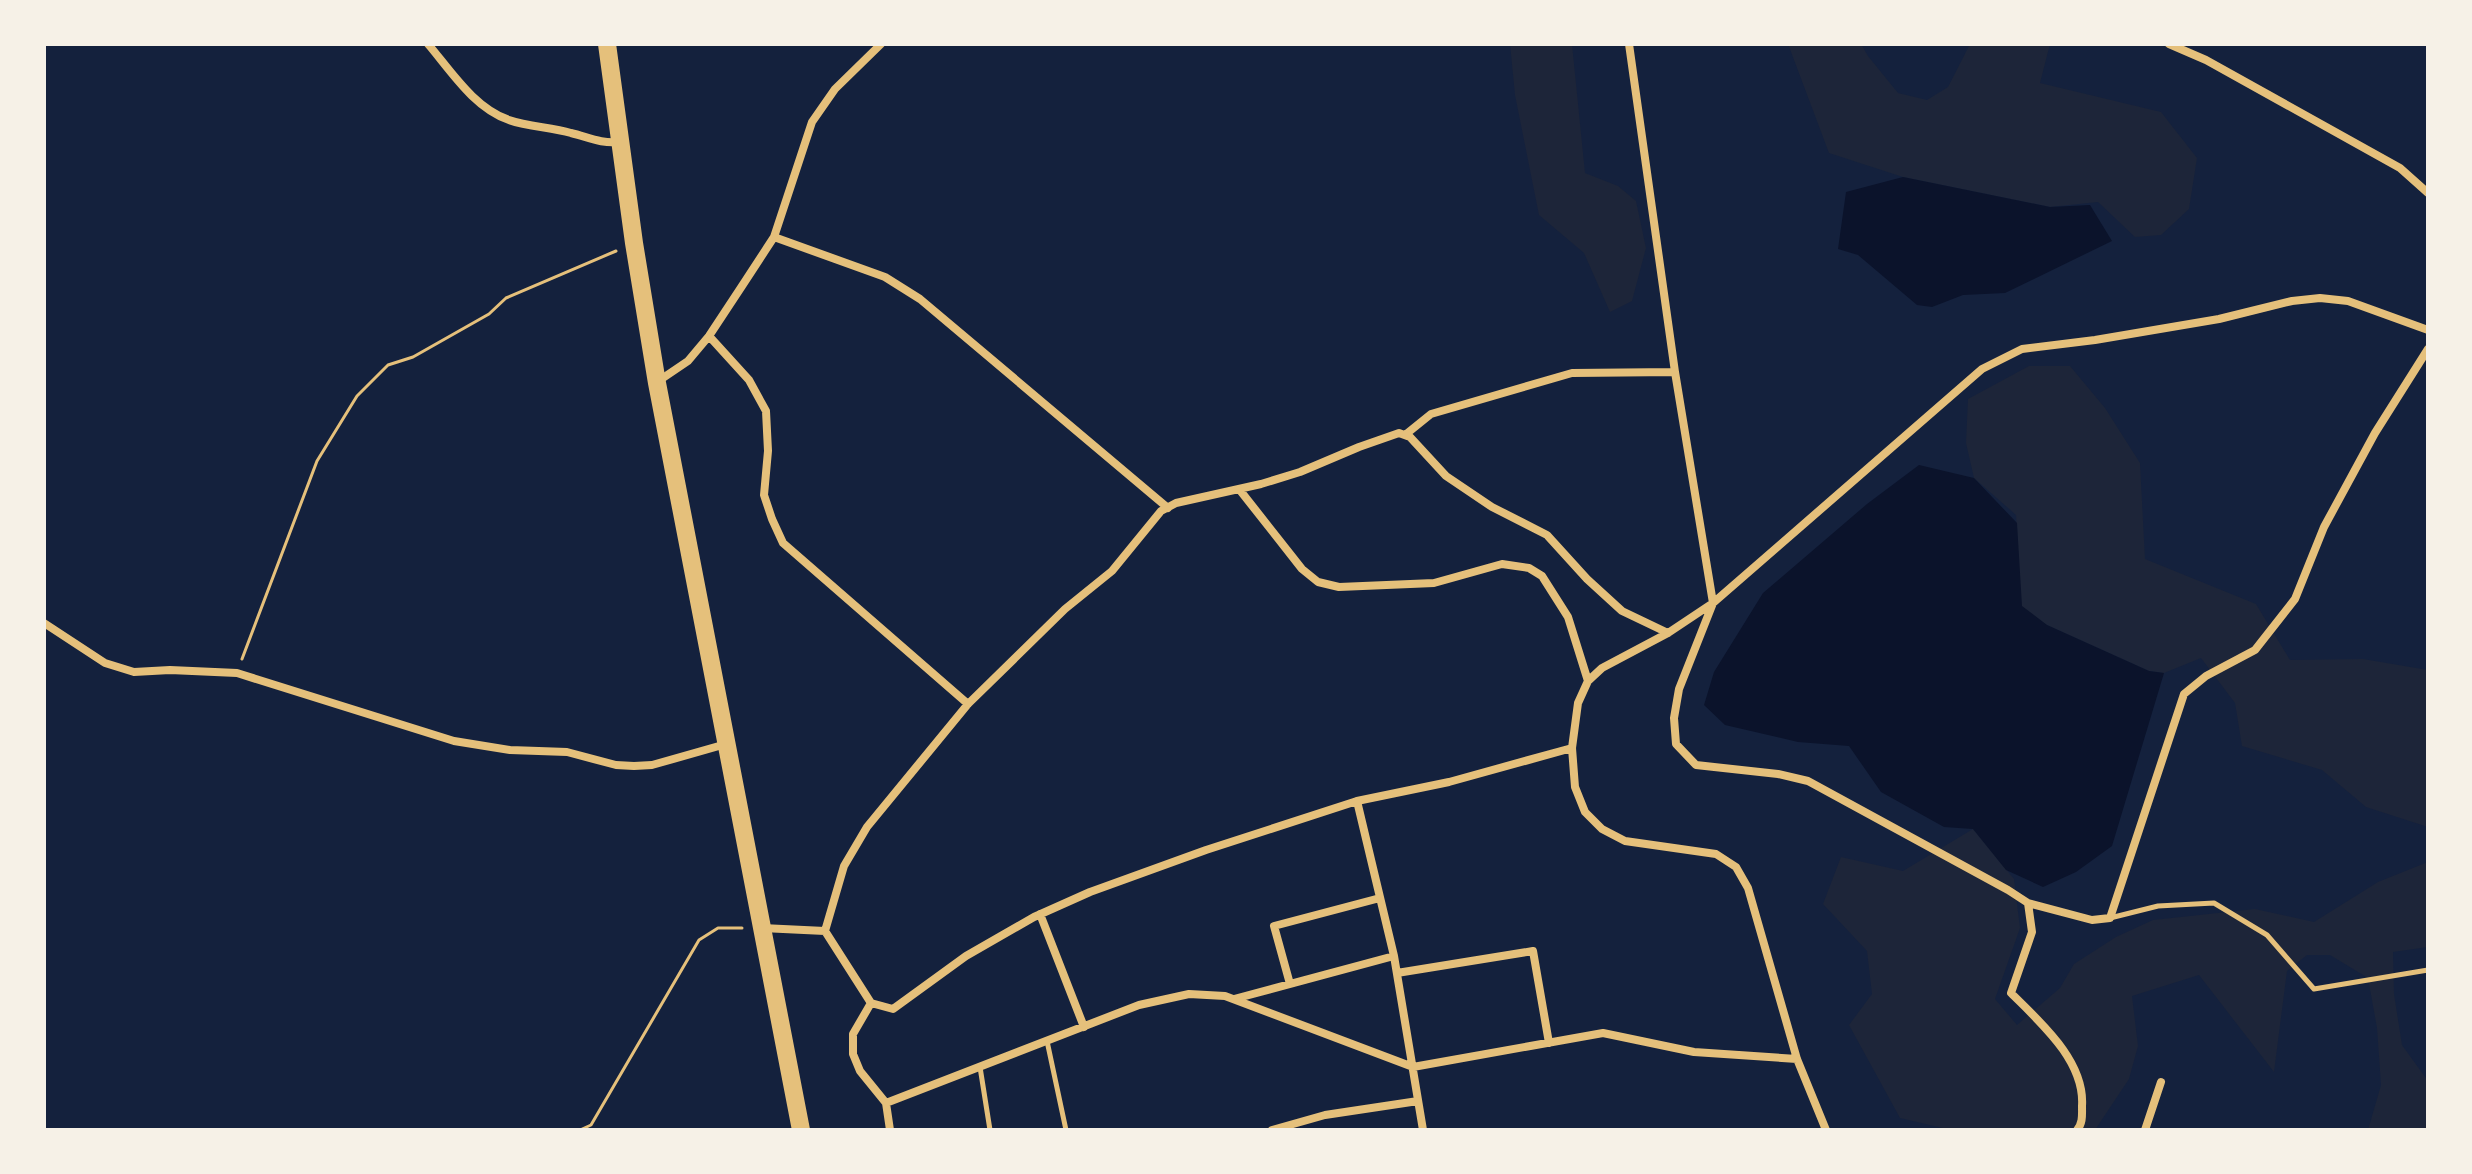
<svg xmlns="http://www.w3.org/2000/svg" width="2472" height="1174" font-family="'Noto Sans',sans-serif">
<style>
.green{fill:#1d2539}
.water{fill:#0b132b}
.lines{fill:none;stroke-linecap:round;stroke-linejoin:round}
.path{stroke:#e5c07b;stroke-width:3}
.service{stroke:#e5c07b;stroke-width:5}
.minor{stroke:#e5c07b;stroke-width:8}
.trunk{stroke:#e5c07b;stroke-width:18}
</style>
<rect width="100%" height="100%" fill="#14213d"/>
<!-- green -->
<path class="green" d="M1510,44H1572L1585,173L1618,186L1636,201L1646,248L1632,301L1610,312L1584,253L1539,215L1515,95Z
M1788,44H1861L1868,56L1898,93L1927,100L1948,87L1970,44H2050L2040,83L2161,112L2197,158L2189,209L2161,235L2135,237L2098,202L2050,207L1903,177L1829,153Z
M2029,366H2070L2105,408L2140,463L2145,559L2256,604L2290,660L2363,659L2428,670V827L2366,807L2322,770L2242,746L2235,703L2201,658L2164,673L2149,671L2038,621L2021,606L2016,515L1974,478L1966,443L1968,399Z
M1973,829L2014,879L2020,928L1995,999L2017,1025L2060,988L2074,964L2116,937L2153,920L2255,909L2314,922L2378,882L2428,862V947L2393,952L2394,994L2402,1045L2428,1081V1130H2368L2381,1085L2377,1028L2368,978L2330,955H2307L2287,971L2274,1072L2199,975L2132,996L2138,1046L2129,1079L2095,1130H1951L1900,1118L1849,1025L1872,994L1867,951L1823,904L1841,857L1903,871Z"/>
<!-- water -->
<path class="water" d="M1903,177L2050,207L2090,205L2112,241L2005,293L1963,295L1932,307L1917,305L1858,255L1838,249L1846,192Z
M1919,465L1974,478L2017,523L2022,606L2047,625L2149,671L2164,673L2112,846L2076,872L2043,887L2006,870L1973,829L1944,827L1881,792L1849,746L1798,742L1725,725L1704,705L1714,672L1763,593L1867,504Z"/>
<g class="lines">
<!-- path -->
<path class="path" d="M242,659L317,461L357,396L388,365L413,357L489,314L506,298L616,251
M580,1130L591,1125L699,940L718,928H742"/>
<!-- service -->
<path class="service" d="M2110,918L2158,906L2214,903L2267,935L2314,989L2428,970
M1047,1041L1066,1130
M980,1067L990,1130"/>
<!-- minor -->
<path class="minor" d="M428,44C451,71 474,108 509,120C529,127 551,127 571,133C588,137 601,144 619,142
M1629,44L1675,372L1713,603L1679,689L1674,718L1676,744L1696,765L1778,774L1808,781L2008,890L2028,903L2032,932L2011,993C2041,1023 2085,1061 2082,1106C2082,1115 2083,1123 2077,1130
M2169,44L2206,60L2400,168L2428,193
M774,237L885,277L920,299L1168,508
M709,336L749,380L766,411L768,451L764,495L772,519L783,543L968,704
M657,382L688,361L709,336L742,286L774,237L812,122L835,89L881,44
M1405,435L1431,414L1572,373L1675,372
M1239,489L1302,569L1318,582L1339,587L1434,583L1502,564L1529,568L1542,576L1568,617L1588,681
M44,623L105,663L134,672L170,670L237,673L454,741L510,750L567,752L616,765L634,766L652,765L726,744
M1357,801L1394,956L1423,1130
M2028,903L2092,920L2110,918L2184,694L2206,676L2255,650L2295,599L2324,527L2375,433L2428,349
M1040,914L1084,1027
M762,928L825,931L871,1003L893,1009L966,956L1034,917L1090,892L1206,850L1357,801L1449,782L1572,748
M825,931L844,866L867,827L968,704L1065,609L1112,571L1161,511L1176,503L1261,484L1300,472L1359,447L1399,433L1410,437L1446,476L1492,507L1547,535L1587,579L1622,611L1668,633
M1397,973L1533,951L1549,1043
M1290,984L1274,926L1380,898
M1234,999L1394,956
M871,1003L853,1034V1054L860,1071L886,1103L890,1130
M886,1103L1139,1005L1189,994L1225,996L1413,1067L1603,1033L1694,1052L1797,1059
M1272,1130L1325,1115L1418,1101
M1826,1130L1797,1059L1748,888L1736,867L1716,854L1625,841L1602,829L1585,812L1575,787L1572,748L1578,703L1588,681L1602,668L1668,633L1713,603L1982,369L2022,349L2095,340L2219,319L2292,301L2320,298L2348,301L2428,330
M2145,1130L2161,1082"/>
<!-- trunk -->
<path class="trunk" d="M607,44L634,243L657,383L801,1130"/>
</g>
<!-- border -->
<rect width="2472" height="1174" fill="none" stroke="#f6f1e7" stroke-width="92"/>
</svg>
